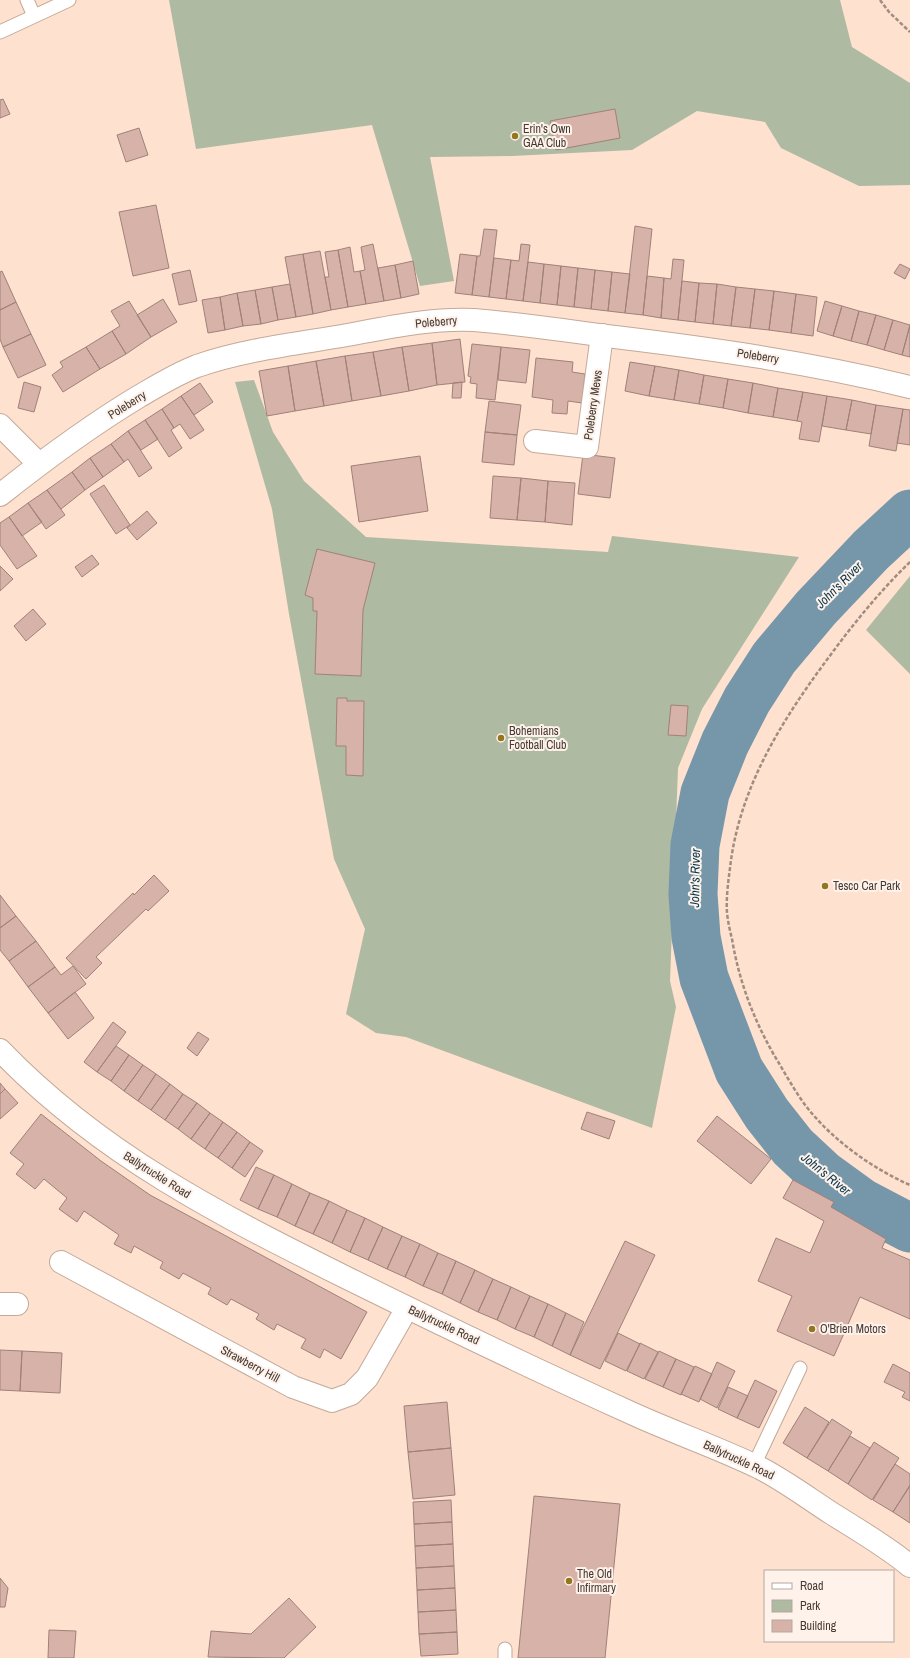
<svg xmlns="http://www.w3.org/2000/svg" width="910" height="1658" font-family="'Archivo Narrow',sans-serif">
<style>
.green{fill:#aebaa1}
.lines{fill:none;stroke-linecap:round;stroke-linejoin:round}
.river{stroke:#7696a9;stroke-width:49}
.building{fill:#d7b2a9;stroke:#a08179}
.lane-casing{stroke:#c4a998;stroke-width:15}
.street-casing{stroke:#c4a998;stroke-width:24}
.secondary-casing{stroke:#c4a998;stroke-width:24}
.path{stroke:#a18d80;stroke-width:2.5;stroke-dasharray:4 2;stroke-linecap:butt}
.lane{stroke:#fff;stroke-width:13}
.street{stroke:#fff;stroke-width:22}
.secondary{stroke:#fff;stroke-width:22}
.poi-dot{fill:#95751d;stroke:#fef2eb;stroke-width:1.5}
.labels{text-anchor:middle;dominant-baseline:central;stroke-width:4;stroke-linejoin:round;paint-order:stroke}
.poi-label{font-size:12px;fill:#453a33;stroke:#fef2eb;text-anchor:start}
.street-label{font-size:12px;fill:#453a33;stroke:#fef2eb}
.water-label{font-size:13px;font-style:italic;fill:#07354a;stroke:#fef2eb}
</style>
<rect width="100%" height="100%" fill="#fee1cf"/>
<!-- green -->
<path class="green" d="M169,0H840L852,47L910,83V185L859,186L781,148L765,122L697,111L632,150L512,156L430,157L454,281L420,286L372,125L196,149Z
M254,380L273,432L304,481L366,537L608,552L612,536L799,557L702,709L678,768L670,981L676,1007L652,1128L406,1037L376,1033L346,1014L365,929L334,859L289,614L272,509L235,382Z
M910,576V674L866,630Z"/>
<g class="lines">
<!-- river -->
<path class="river" d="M910,514L871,550L816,608L774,658L747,700L725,743L705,793L695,845L693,894L696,937L704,978L739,1070L767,1114L793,1147L822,1174L862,1203L910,1228"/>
</g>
<!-- building -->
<path class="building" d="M3,99L10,114L0,118V100Z
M615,109L620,138L556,150L550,121Z
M139,128L148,155L126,162L117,135Z
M156,205L169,268L133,276L119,212Z
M635,226L652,229L643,315L625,313Z
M484,229L497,230L489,297L472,295L477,256H480Z
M373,244L384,301L366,304L360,271L365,270L361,247Z
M521,244L530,245L523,301L506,299L511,260L519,261Z
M350,247L354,272L360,271L366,304L348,307L338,250Z
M338,250L348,307L331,310L325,277H329L325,252Z
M320,251L331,310L313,314L303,254Z
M303,254L313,314L296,317L285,257Z
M460,254L477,256L472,295L455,293Z
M494,258L511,260L506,299L489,297Z
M673,259L684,260L678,320L661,318L664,278L671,279Z
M413,261L419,294L401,298L395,265Z
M528,262L544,264L540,303L523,301Z
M544,264L561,266L557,305L540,303Z
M900,264L910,269L905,279L894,273Z
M395,265L401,298L384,301L378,268Z
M561,266L578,268L574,307L557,305Z
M578,268L595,270L591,309L574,307Z
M190,270L197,301L179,305L172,274Z
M595,270L612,272L608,311L591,309Z
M2,271L16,302L0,310V272Z
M612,272L630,274L625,313L608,311Z
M647,276L664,278L661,318L643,315Z
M682,281L699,283L695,322L678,320Z
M699,283L717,284L713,324L695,322Z
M290,284L296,317L278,320L272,287Z
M717,284L736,287L731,326L713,324Z
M272,287L278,320L261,324L255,290Z
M736,287L755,289L750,328L731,326Z
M755,289L774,291L769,330L750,328Z
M255,290L261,324L243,326L237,293Z
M774,291L796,294L791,333L769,330Z
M237,293L243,326L225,330L220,297Z
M796,294L817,297L813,336L791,333Z
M220,297L225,330L208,333L202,300Z
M163,299L177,322L151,337L137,315Z
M129,301L151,337L126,354L112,331L120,326L111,311Z
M825,301L842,306L833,336L817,331Z
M16,302L31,334L3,347L0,339V310Z
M842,306L859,311L851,341L833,336Z
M859,311L876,315L867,345L851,341Z
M876,315L893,320L884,350L867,345Z
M893,320L910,325L902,355L884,350Z
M910,325V357L902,355Z
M112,331L126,354L100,369L86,347Z
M31,334L46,365L18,378L3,347Z
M460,339L465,382L437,385L432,343Z
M432,343L437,385L409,391L402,347Z
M472,344L501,347L495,400L476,398L477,384L470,383L471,377L468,376Z
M86,347L100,369L63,392L52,375L63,367L60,362Z
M402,347L409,391L381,396L373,352Z
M501,347L530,350L526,383L498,380Z
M373,352L381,396L352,401L345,356Z
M345,356L352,401L324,406L316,361Z
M536,358L573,362L572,372L585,374L582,403L568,401L567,414L552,413L553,400L532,397Z
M316,361L324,406L295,411L288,366Z
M630,362L655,366L649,396L625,391Z
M288,366L295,411L267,416L259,371Z
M655,366L679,370L674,400L649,396Z
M679,370L704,375L699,404L674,400Z
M704,375L728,379L723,408L699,404Z
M728,379L753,383L748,413L723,408Z
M24,382L41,387L34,412L18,408Z
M462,382L461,398H452L453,383Z
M200,383L213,402L194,415L181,396Z
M753,383L778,388L773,417L748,413Z
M778,388L803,392L797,421L773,417Z
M803,392L827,396L819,442L799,439L802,422L797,421Z
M181,396L204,430L190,439L180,424L174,428L162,409Z
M827,396L852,400L846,430L822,426Z
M852,400L876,405L871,434L846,430Z
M489,401L521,405L517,435L485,432Z
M876,405L903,409L896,451L869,446Z
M162,409L174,428L171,430L182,448L169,457L145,420Z
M903,409L910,410V445L897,443Z
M145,420L158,439L141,450L128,431Z
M128,431L152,468L139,477L128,459L124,462L111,444Z
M485,432L517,435L514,465L482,462Z
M111,444L124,462L103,477L90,458Z
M583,454L615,458L610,498L578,494Z
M420,456L428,511L359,522L351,466Z
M90,458L103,477L85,490L72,472Z
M72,472L85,490L61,509L47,490Z
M493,476L521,478L517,520L490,518Z
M521,478L548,481L545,522L517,520Z
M548,481L575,483L572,525L545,522Z
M104,485L130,525L116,534L90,494Z
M47,490L65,515L46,529L28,503Z
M28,503L42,522L22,536L9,517Z
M147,511L157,523L137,540L127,528Z
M9,517L37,556L17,569L0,545V523Z
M317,549L375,563L363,610L361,676L315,674L317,611H313V598L305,595Z
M92,555L99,564L82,577L75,567Z
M0,566L13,579L0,591Z
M33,609L46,624L26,641L14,626Z
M337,698H347V701H364L363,776L346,775V746H336Z
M671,705L688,706L686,736L668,735Z
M154,875L169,891L148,911L146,909L96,957L102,963L86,979L66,958L133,893L134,895Z
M0,895L16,916L0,928Z
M16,916L36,941L9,961L0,950V928Z
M36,941L55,967L28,987L9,961Z
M73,966L86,984L48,1013L28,987L55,967L61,975Z
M75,992L94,1018L68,1039L48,1013Z
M113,1022L126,1032L97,1072L84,1062Z
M198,1032L209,1039L197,1056L187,1048Z
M116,1046L129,1055L111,1081L97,1072Z
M129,1055L143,1065L124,1091L111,1081Z
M143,1065L156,1074L138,1101L124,1091Z
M156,1074L170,1084L151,1110L138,1101Z
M0,1083L5,1089L0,1094Z
M170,1084L183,1094L165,1120L151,1110Z
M5,1089L18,1103L0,1119V1094Z
M183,1094L197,1103L178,1129L165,1120Z
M197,1103L210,1113L191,1139L178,1129Z
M587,1112L615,1121L609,1139L581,1129Z
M210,1113L223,1122L205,1149L191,1139Z
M41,1114L101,1161L150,1195L367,1312L341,1359L324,1349L320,1358L301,1348L306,1339L277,1324L274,1330L256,1319L259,1314L231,1299L227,1305L208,1294L211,1288L183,1273L179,1279L160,1268L163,1262L134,1246L131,1253L114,1244L119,1235L84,1211L77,1222L59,1209L67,1198L44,1179L35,1189L16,1174L24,1164L10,1153Z
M717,1116L771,1159L751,1184L697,1141Z
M223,1122L237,1132L218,1158L205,1149Z
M237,1132L250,1142L232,1168L218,1158Z
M250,1142L263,1151L245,1177L232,1168Z
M256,1167L274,1175L258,1209L240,1200Z
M274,1175L292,1184L277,1217L258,1209Z
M793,1180L834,1202L831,1207L886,1239L882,1248L910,1260V1319L860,1297L834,1356L777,1331L792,1296L758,1281L776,1238L810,1253L824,1221L783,1198Z
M292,1184L310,1193L295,1226L277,1217Z
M310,1193L329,1201L313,1234L295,1226Z
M329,1201L347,1210L332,1243L313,1234Z
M347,1210L365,1218L350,1252L332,1243Z
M365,1218L383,1227L368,1260L350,1252Z
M383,1227L402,1236L387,1269L368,1260Z
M402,1236L420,1244L405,1277L387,1269Z
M625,1241L655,1255L600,1369L570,1355Z
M420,1244L438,1253L423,1286L405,1277Z
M438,1253L456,1261L442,1294L423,1286Z
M456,1261L475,1270L460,1303L442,1294Z
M475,1270L493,1279L478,1312L460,1303Z
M493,1279L511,1287L497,1320L478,1312Z
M511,1287L530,1296L515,1329L497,1320Z
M530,1296L548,1304L534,1337L515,1329Z
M548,1304L566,1313L552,1346L534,1337Z
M566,1313L584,1322L570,1355L552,1346Z
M618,1333L640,1344L626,1371L605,1361Z
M640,1343L658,1352L644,1379L627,1371Z
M0,1350L22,1351L20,1391L0,1390Z
M22,1351L62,1353L60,1393L20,1391Z
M659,1351L676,1359L663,1387L645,1379Z
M676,1359L694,1367L681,1395L663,1387Z
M717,1362L735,1371L717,1408L700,1399Z
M893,1364L910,1373V1401L902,1397L905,1392L884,1382Z
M695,1366L712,1374L699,1402L681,1394Z
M755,1380L777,1391L759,1428L737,1418Z
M728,1387L748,1396L737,1418L718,1409Z
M447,1402L451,1448L408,1452L404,1406Z
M805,1407L829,1422L807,1458L783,1443Z
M832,1419L852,1432L828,1471L807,1458Z
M850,1436L870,1448L848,1484L828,1471Z
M874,1442L899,1458L872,1500L848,1484Z
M451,1448L455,1495L413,1499L408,1452Z
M895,1464L910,1474V1485L893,1512L873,1500Z
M910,1486V1523L893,1512Z
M534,1496L620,1504L605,1658H518Z
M451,1500L452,1522L414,1524L413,1502Z
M452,1522L453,1544L415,1546L414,1524Z
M453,1544L454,1566L416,1568L415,1546Z
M454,1566L455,1588L417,1590L416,1568Z
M0,1578L8,1588L5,1607H0Z
M455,1588L456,1610L418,1612L417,1590Z
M289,1598L316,1627L284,1658L208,1657L211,1631L251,1634Z
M456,1610L457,1632L419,1634L418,1612Z
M49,1630L76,1631L74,1658H48Z
M457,1632L458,1654L421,1656L419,1634Z"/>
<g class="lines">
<!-- lane casing -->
<g class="lane-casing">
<path id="lane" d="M27,0L34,16
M0,32L69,0
M754,1465L800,1368
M505,1649V1658"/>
</g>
<!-- street casing -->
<g class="street-casing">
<path id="street" d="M0,425L39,464
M535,441L587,447L602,335
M61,1262L293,1387L332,1401L351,1394L367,1378L407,1308
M0,1304H17"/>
</g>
<!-- secondary casing -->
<g class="secondary-casing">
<path id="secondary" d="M0,495C44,460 90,426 138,397C157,386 176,374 197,366C243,350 294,344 342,336C386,328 429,318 474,320C521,324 568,331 615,337C714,349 813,363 910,387
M0,1050C100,1154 220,1215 347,1278C440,1324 534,1369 629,1412C672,1432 717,1447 760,1468C785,1481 808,1498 831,1513C858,1530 886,1546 910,1566"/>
</g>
<!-- path -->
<path class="path" d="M880,0L889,12L910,32
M910,562C880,591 854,623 829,657C782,720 739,788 730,868C728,883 726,899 727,913C728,922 730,931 732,939C739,981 753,1018 774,1055C787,1076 799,1100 816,1118C841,1146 876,1170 910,1185"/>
<!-- lane -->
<use href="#lane" class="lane"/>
<!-- street -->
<use href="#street" class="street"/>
<!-- secondary -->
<use href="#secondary" class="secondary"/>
</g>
<!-- markers -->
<g class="poi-dot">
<circle cx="515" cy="136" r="4"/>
<circle cx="501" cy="738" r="4"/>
<circle cx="825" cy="886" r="4"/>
<circle cx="812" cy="1329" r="4"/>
<circle cx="569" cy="1581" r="4"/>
</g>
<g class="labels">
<!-- poi labels -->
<g class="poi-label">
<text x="523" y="129">Erin's Own<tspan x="523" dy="14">GAA Club</tspan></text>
<text x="509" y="731">Bohemians<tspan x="509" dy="14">Football Club</tspan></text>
<text x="833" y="886">Tesco Car Park</text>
<text x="820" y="1329">O'Brien Motors</text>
<text x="577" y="1574">The Old<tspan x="577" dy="14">Infirmary</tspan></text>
</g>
<!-- street labels -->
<g class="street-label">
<text transform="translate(436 322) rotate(-5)">Poleberry</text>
<text transform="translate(758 356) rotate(9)">Poleberry</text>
<text transform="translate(127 405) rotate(-32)">Poleberry</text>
<text transform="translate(593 405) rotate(-82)">Poleberry Mews</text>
<text transform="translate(157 1175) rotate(32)">Ballytruckle Road</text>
<text transform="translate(444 1325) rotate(25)">Ballytruckle Road</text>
<text transform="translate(250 1364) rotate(28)">Strawberry Hill</text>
<text transform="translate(739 1460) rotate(25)">Ballytruckle Road</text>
</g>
<!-- water labels -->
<g class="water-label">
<text transform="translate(839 585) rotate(-45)">John's River</text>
<text transform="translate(695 878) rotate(-89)">John's River</text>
<text transform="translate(826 1174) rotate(39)">John's River</text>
</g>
</g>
<!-- legend -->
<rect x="764" y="1570" width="130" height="72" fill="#fef2eb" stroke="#b4a8a1"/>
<rect x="772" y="1583" width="20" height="6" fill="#ffffff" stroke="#b4a8a1"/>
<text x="800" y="1590" font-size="12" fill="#453a33">Road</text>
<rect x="772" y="1600" width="20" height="12" fill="#aebaa1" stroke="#b4a8a1"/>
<text x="800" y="1610" font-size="12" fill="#453a33">Park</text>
<rect x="772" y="1620" width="20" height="12" fill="#d7b2a9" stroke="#b4a8a1"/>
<text x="800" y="1630" font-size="12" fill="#453a33">Building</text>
</svg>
